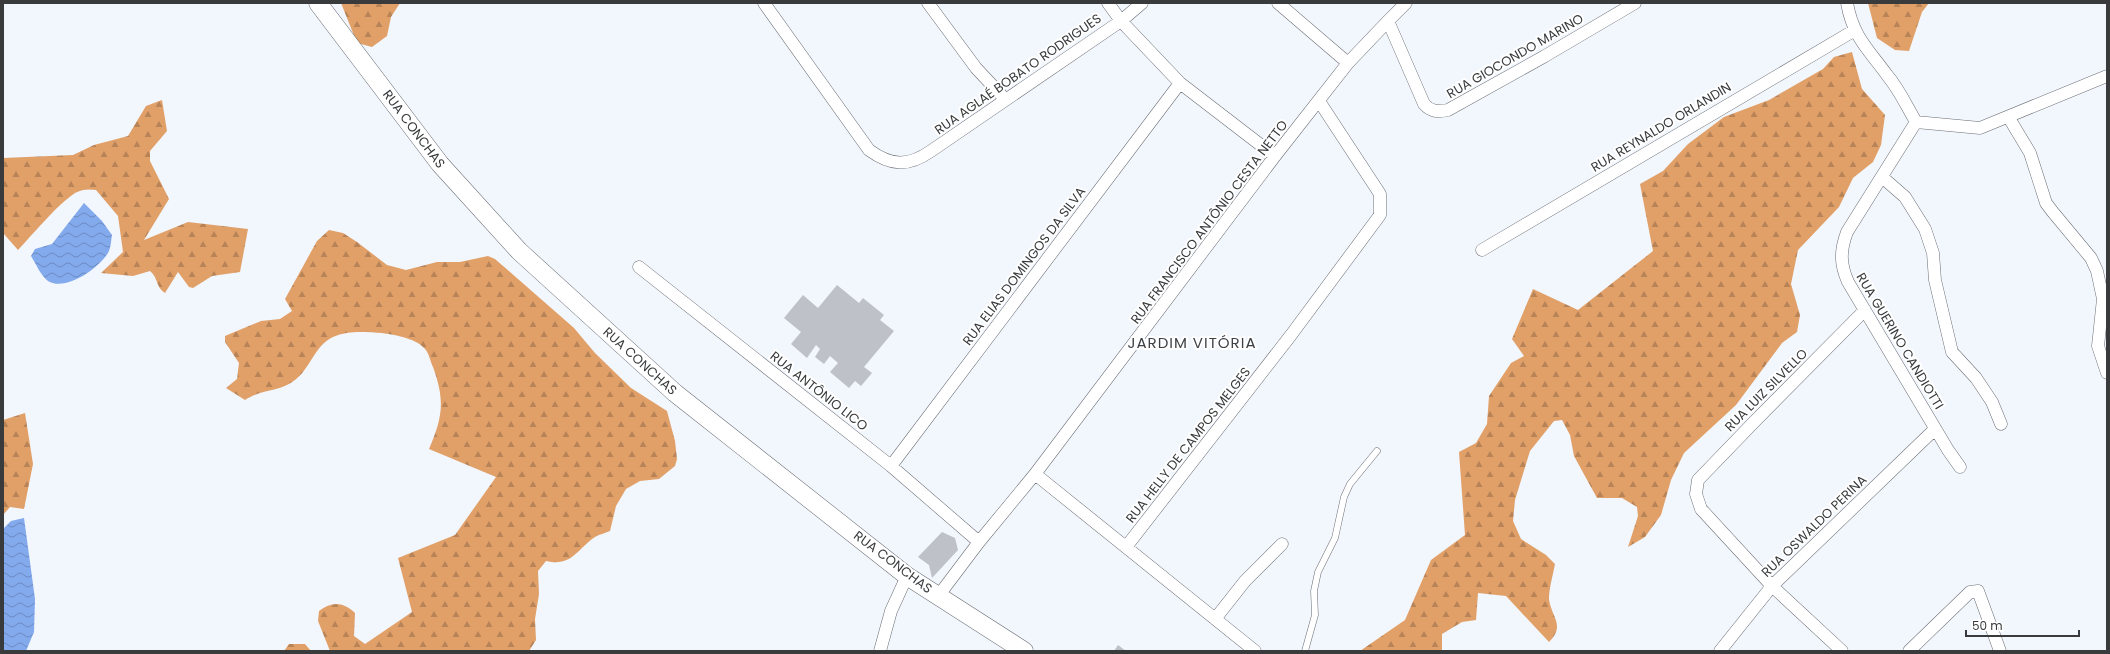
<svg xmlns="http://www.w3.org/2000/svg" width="2110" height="654" font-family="Poppins,sans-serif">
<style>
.forest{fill:url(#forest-firs)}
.water{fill:url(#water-waves)}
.building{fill:#bec1c8}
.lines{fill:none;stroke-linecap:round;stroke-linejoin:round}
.service-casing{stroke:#6b6e74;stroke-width:7}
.minor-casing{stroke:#6b6e74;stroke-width:13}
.secondary-casing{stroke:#6b6e74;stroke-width:19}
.service{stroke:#fff;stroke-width:6}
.minor{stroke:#fff;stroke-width:12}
.secondary{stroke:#fff;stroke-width:18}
.labels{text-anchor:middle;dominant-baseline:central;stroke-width:4;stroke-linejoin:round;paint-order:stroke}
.street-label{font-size:13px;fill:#383a3c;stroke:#fff}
.quarter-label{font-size:15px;letter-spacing:1px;fill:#3e4146;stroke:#fff}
</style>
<defs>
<pattern id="forest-firs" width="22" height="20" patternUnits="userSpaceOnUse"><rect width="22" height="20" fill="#e1a068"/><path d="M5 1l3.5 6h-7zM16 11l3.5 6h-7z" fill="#b78357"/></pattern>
<pattern id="water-waves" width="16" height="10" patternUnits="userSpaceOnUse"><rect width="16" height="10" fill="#83aaed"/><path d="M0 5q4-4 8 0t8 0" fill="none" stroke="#6c8bc1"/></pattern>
</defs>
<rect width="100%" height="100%" fill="#f2f6fd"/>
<!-- forest -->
<path class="forest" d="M341,3H400L391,17L387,36L372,47L357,43Z
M1868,3H1929L1922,12L1909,51L1895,50L1877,38Z
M1852,52L1862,89L1885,115L1881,145L1873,162L1853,178L1839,207L1798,250L1791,284L1800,315L1797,332L1782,343L1736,405L1684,453L1671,480L1661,515L1645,537L1628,547L1638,516L1637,507L1622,498H1597L1574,456L1570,435L1562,420L1554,421L1530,451L1515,500L1513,521L1521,539L1546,555L1555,564C1553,575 1549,588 1549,599C1551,617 1566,625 1549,642L1506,596L1478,593L1476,620L1462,622L1442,634V651H1360L1405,620L1431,560L1465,535L1459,452L1476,443L1487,424L1489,396L1511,363L1524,356L1512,339L1533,289L1578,310L1653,251L1640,184L1663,171L1688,144L1724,117L1769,100L1823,69L1834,57Z
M162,100L167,131L150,151V161L169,199L144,240L188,222L248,229L240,272L212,276L193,288L189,287L178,272L165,293C156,288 158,277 150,271L133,276L101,273L123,252L118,216L96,190C89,189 82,189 75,193C57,205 34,233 18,250L3,233V158L73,155L94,145L128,136L146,106Z
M329,230L343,233L357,242L387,265L406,270L437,262H460L488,256L495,259L574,328L595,353L631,388L667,411L675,441L677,459L675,466L659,479L640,481L626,489L616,506L610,531C606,533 600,534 595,537C576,550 572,567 546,561L538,571L539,594L535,619L536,640L529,651H330L318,621L319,611C332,601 343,602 355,613L354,636L365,644L412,612L398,558L455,535L496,477L429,449C443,417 445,400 433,367C430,361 429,352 424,348C415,338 395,335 382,333C367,332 348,330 333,337C315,345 310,369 295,380C280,392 261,389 245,400L226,388L237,379L239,363L225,342V336L261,321L280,319L292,311L285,299L317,241Z
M25,413L33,464L24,509L10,507L3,515V420Z
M289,644H305L311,651H284Z"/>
<!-- water -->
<path class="water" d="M84,203L102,221L112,235C111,240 111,248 108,253C99,268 66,292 48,281C41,276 36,264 31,256L35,249L52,244Z
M24,518L35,599L34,632L26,651H3V529L11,521Z"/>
<!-- building -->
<path class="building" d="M837,285L859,303L863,298L884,315L880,320L894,331L864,367L872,373L861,386L855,381L849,388L830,372L838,363L830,356L824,364L815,357L820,349L816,345L807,358L791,344L801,332L784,318L803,295L818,308Z
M942,532L955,538L958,550L932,578L929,565L918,557Z
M1118,645L1126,651H1114Z"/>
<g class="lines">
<!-- service casing -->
<g class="service-casing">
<path id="service" d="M1305,651L1315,615L1314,591L1318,572L1335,538L1344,497L1350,484L1377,451"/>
</g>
<!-- minor casing -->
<g class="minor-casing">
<path id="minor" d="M764,3L869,150C891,166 908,167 931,151L1121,21L1142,3
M928,3L976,68L1005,99
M1108,3L1121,21L1180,83L1275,156
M1278,3L1348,63
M1406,3L1388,21L1424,104C1431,112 1438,112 1448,110L1545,56L1635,3
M1847,3C1853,37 1868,49 1887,75C1899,89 1907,107 1916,122L1980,128L2107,76
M2009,118L2030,153L2046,203L2052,211L2091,258L2097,271L2103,299L2098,346L2107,373
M1916,122L1847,232C1840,251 1840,264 1848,282L1948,450L1960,467
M1882,177L1905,197L1925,229L1933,253L1935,280L1952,352L1976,378L1992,402L2001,424
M1482,250L1855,30
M639,267L891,466L979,542
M891,466L1180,83
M1035,474L1255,651
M1126,547L1291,335L1380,215V194L1319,101
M939,595L979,542L1035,474L1275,156L1348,63L1388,21
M1215,619L1245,581L1282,544
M880,651L891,611L907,576
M1720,651L1772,586L1935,429
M1842,651L1772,586L1701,509L1696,494L1698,480L1754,422L1865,310
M1909,651L1970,592L1978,591L2000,651"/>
</g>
<!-- secondary casing -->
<g class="secondary-casing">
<path id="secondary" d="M318,3L440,164L519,251L675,393L907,576L1024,651"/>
</g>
<!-- service -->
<use href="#service" class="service"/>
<!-- minor -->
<use href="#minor" class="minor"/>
<!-- secondary -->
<use href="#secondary" class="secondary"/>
</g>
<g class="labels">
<!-- street labels -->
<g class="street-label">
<text transform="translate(1515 56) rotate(-30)">RUA GIOCONDO MARINO</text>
<text transform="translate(1018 74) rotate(-35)">RUA AGLAÉ BOBATO RODRIGUES</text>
<text transform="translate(1661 127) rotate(-31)">RUA REYNALDO ORLANDIN</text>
<text transform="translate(414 129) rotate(53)">RUA CONCHAS</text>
<text transform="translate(1209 222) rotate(-53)">RUA FRANCISCO ANTÔNIO CESTA NETTO</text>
<text transform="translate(1024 266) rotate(-53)">RUA ELIAS DOMINGOS DA SILVA</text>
<text transform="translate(1900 341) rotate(59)">RUA GUERINO CANDIOTTI</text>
<text transform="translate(640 361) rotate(42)">RUA CONCHAS</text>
<text transform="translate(1766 390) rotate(-45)">RUA LUIZ SILVELLO</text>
<text transform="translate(819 391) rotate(38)">RUA ANTÔNIO LICO</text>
<text transform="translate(1188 445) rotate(-52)">RUA HELLY DE CAMPOS MELGES</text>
<text transform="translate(1814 526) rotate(-44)">RUA OSWALDO PERINA</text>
<text transform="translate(893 562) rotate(37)">RUA CONCHAS</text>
</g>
<!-- quarter labels -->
<g class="quarter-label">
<text x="1192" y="342">JARDIM VITÓRIA</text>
</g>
</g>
<!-- border -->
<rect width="2110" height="654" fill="none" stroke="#383a3c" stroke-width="8"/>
<!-- scale -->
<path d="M1966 630v6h113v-6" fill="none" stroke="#383a3c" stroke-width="2"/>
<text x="1972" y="630" font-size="12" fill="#383a3c" stroke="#ffffff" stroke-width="3" paint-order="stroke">50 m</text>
</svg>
